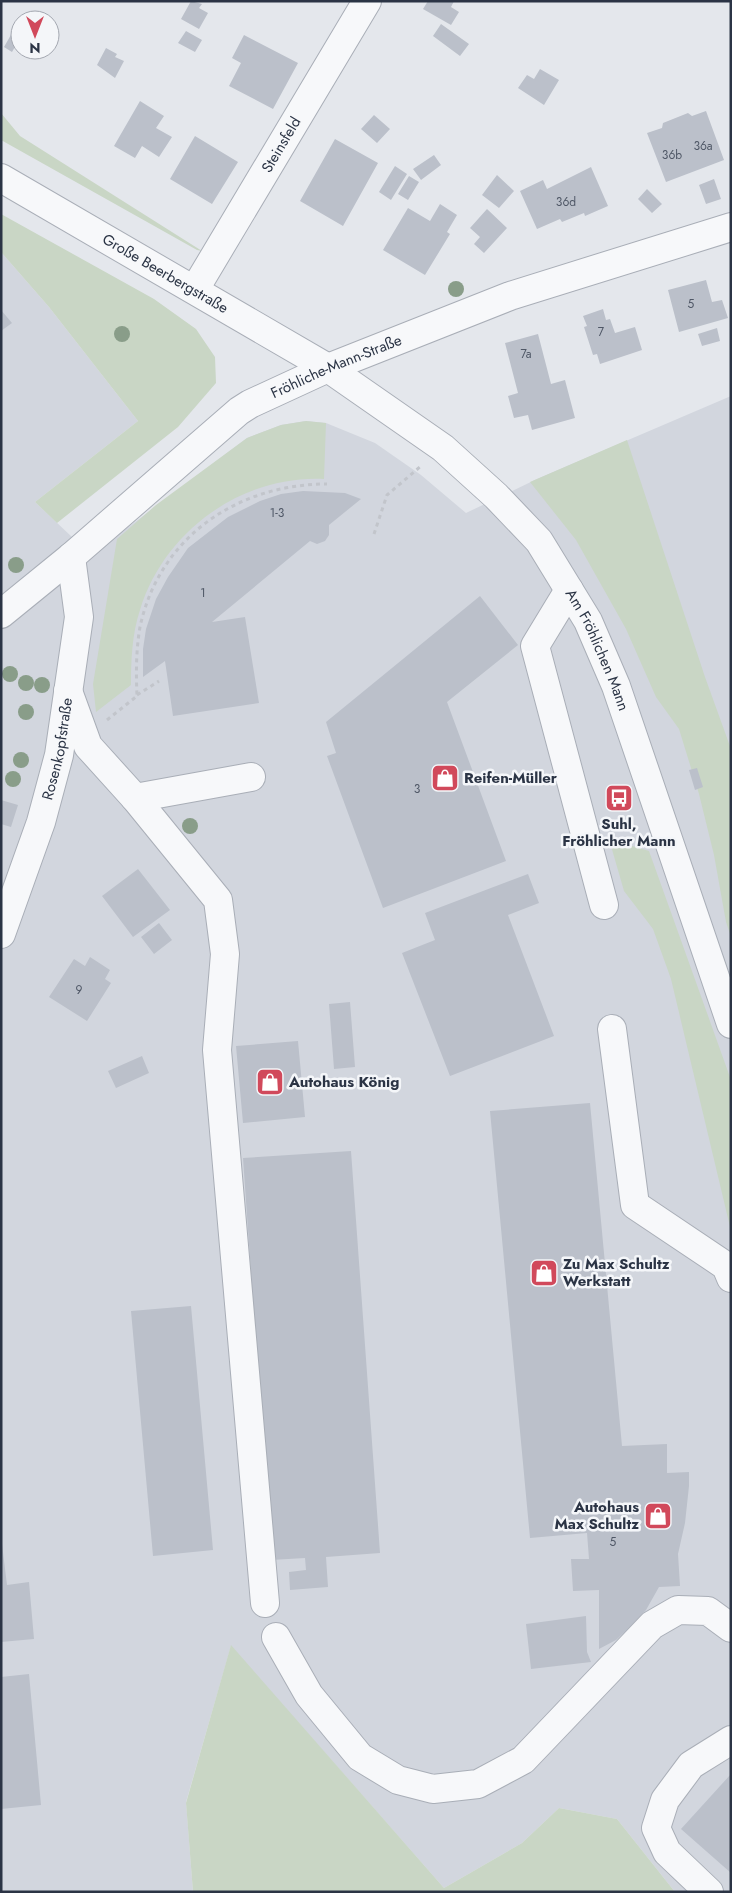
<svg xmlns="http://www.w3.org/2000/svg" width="732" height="1893" font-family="Jost,sans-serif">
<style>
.built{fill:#d2d6de}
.green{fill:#c9d6c5}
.building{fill:#bbc0ca}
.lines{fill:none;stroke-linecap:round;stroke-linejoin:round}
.minor-casing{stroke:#a9aeb7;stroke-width:30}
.path{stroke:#c2c5cb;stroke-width:3;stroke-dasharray:4 4;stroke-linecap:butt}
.minor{stroke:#f7f8fa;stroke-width:28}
.tree{fill:#899d89}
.labels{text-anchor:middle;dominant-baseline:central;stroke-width:5;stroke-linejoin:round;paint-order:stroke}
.number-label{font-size:12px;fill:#4f5766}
.street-label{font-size:15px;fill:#2b3445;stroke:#f4f6f9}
.poi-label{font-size:15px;font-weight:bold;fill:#2b3445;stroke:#f4f6f9;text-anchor:start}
</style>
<rect width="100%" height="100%" fill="#e4e7ec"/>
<!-- built -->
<path class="built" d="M1,252L49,307L138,421L35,502L91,555L247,438L281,425L306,421L326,423L375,443L421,475L466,513L537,479L731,396V1892H675L617,1819L559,1808L522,1843L444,1888L231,1646L186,1802L193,1892H1Z"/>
<!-- green -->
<path class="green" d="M1,113L20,136L202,251L197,250L1,140Z
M1,214L154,299L196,329L215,357L216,383L178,427L57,523L35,502L138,421L49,307L1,252Z
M306,421L326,423L324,479C242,475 164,531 140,610C132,634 131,660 131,685L96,712L93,684L117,539L156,505L247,438L281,425Z
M627,440L705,677L731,749V937L726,922L714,855L699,794L679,729L656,697L626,629L576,540L530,482Z
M609,839L649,851L731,1080V1231L671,979L653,929L624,891Z
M231,1645L444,1888L522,1843L559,1808L617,1819L675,1892H193L186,1803Z"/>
<!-- building -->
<path class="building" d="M191,1L202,4L199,8L208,13L199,29L181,19Z
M428,1H454L451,7L459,12L451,25L423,9Z
M441,24L469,44L460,56L433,36Z
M186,31L202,40L195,52L178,43Z
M12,33L20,38L12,52L4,47Z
M244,35L298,63L273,109L229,86L241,63L232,58Z
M106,48L117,54L115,57L124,61L115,78L97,65Z
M540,69L559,80L544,105L518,88L527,75L534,79Z
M140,101L164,116L156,128L172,137L159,157L142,146L135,158L114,146Z
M706,111L724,160L666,182L647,133L662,128L663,123L688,113L692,116Z
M374,115L390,129L377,143L361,129Z
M195,136L238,162L212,204L170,179Z
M335,139L378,163L343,226L300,201Z
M434,155L441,165L421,180L413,169Z
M395,166L407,174L391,200L379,192Z
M591,167L608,206L585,216L584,213L562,222L560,219L537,229L520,191L543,180L547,189Z
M497,175L514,191L499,208L482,195Z
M409,176L419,182L408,200L398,194Z
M714,179L721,199L706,204L699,185Z
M647,189L662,204L652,213L638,199Z
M440,204L457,215L447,232L450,234L425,275L383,250L408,208L430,221Z
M487,209L507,228L484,253L474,244L480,237L470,228Z
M706,280L712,302L722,300L728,318L679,332L668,290Z
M603,309L606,320L610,319L615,333L635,327L642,350L600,364L597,354L593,355L584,327L587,326L583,316Z
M1,310L12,323L1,331Z
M717,328L720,341L702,346L698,334Z
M538,334L551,384L565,380L575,418L532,430L528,415L514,418L508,396L518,393L505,343Z
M303,491L345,493L361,499L329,525V535L325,541L317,544L310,541L212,622L245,617L259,703L173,716L165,661L143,677V649L146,629L156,599L168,577L188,548L228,517L260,501L281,494Z
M480,596L518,645L447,702L506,861L383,908L327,756L336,753L326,722Z
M697,768L703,787L695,790L689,770Z
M1,800L18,805L11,827L1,824Z
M138,869L170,910L133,937L102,896Z
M528,874L539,903L508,915L554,1036L450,1076L402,953L435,940L425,913Z
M159,923L172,940L154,954L141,937Z
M90,957L110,970L105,979L111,983L87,1021L49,997L74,959L85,966Z
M350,1002L355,1067L334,1069L329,1004Z
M298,1041L305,1117L243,1123L236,1046Z
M142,1056L149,1073L116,1088L108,1071Z
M590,1103L622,1446L667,1444V1473L689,1472V1486L685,1523L678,1554L680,1586L659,1587L646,1610L632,1625L616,1640L599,1649V1590L573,1591L571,1559H589L587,1533L530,1538L490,1111Z
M351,1151L380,1553L326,1557L328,1587L290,1590L289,1572L306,1570L305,1558L271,1560L243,1158Z
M191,1306L213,1550L153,1556L131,1311Z
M1,1536L7,1585L29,1582L34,1639L1,1642Z
M586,1616L587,1652L591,1662L531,1669L526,1624Z
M29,1674L41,1805L1,1809V1677Z
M731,1774V1873L681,1829Z"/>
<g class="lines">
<!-- minor casing -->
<g class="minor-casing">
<g id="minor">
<path id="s1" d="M1,178L328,368L443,448L496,496L539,541L588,621L616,686L731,1024"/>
<path id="s2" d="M195,289L367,1"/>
<path d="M569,590L535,646L604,905"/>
<path id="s3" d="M1,614L71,557L239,411L250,404L328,368L510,296L731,227"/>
<path d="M68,691L88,746L135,798L218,900L225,954L217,1050L265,1603"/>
<path d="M135,798L251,777"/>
<path id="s4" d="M1,934L41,822L59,755L79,617L71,557"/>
<path d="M612,1029L635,1205L726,1266L731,1278"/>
<path d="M276,1637L309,1695L360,1757L398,1780L433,1789L478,1784L523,1760L652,1625L678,1610L708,1611L731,1628"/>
<path d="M709,1892L667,1852L656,1828L665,1800L691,1765L731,1740"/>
</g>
</g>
<!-- path -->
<path class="path" d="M374,534L387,495L421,466
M137,695L159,681
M107,720L137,696C136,673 136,650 140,627C159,537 238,484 327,484"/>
<!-- minor -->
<use href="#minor" class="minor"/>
</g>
<!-- trees -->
<g class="tree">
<circle cx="456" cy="289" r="8"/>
<circle cx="122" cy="334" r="8"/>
<circle cx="16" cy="565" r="8"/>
<circle cx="10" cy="674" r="8"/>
<circle cx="26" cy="683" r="8"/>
<circle cx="42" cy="685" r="8"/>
<circle cx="26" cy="712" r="8"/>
<circle cx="21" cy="760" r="8"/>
<circle cx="13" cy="779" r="8"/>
<circle cx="190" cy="826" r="8"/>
</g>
<!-- icons -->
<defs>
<g id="shop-square" transform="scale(1.4375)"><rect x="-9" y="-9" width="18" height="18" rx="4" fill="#d1495b" stroke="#f4f6f9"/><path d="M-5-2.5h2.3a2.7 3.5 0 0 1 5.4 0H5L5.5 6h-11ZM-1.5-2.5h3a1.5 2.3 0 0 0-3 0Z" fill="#fff"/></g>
<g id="bus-square" transform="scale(1.4375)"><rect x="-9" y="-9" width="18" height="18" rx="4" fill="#d1495b" stroke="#f4f6f9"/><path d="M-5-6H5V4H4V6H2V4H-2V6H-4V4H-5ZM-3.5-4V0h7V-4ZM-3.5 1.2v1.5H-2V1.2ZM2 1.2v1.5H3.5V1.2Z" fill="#fff"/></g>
</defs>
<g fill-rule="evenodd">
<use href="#shop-square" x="445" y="778"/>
<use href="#bus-square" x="619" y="798"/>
<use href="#shop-square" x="270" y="1082"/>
<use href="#shop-square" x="544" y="1273"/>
<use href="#shop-square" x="658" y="1516"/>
</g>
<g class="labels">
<!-- number labels -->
<g class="number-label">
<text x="703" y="146">36a</text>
<text x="672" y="155">36b</text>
<text x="566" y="202">36d</text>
<text x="691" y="304">5</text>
<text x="601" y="332">7</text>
<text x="526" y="354">7a</text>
<text x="277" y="513">1-3</text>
<text x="203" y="593">1</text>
<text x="417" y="789">3</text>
<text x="79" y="990">9</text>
<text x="613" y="1542">5</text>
</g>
<!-- street labels -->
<g class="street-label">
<text stroke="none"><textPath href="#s2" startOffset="168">Steinsfeld</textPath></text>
<text stroke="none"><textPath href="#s1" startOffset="190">Große Beerbergstraße</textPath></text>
<text stroke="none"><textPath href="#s3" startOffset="420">Fröhliche-Mann-Straße</textPath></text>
<text stroke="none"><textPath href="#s1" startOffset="776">Am Fröhlichen Mann</textPath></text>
<text stroke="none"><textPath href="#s4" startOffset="194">Rosenkopfstraße</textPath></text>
</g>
<!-- poi labels -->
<g class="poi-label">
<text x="464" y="778">Reifen-Müller</text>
<text x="619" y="824" text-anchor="middle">Suhl,<tspan x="619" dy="17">Fröhlicher Mann</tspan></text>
<text x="289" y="1082">Autohaus König</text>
<text x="563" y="1264">Zu Max Schultz<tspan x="563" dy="17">Werkstatt</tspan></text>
<text x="639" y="1507" text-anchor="end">Autohaus<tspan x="639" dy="17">Max Schultz</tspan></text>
</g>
</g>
<!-- border -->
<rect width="732" height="1893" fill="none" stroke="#2b3445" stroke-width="5"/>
<!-- north arrow -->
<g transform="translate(35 35) rotate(180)"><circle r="24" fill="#f4f6f9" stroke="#a4a8b1"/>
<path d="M0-4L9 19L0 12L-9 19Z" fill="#d1495b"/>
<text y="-8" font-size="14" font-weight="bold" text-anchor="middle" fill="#2b3445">N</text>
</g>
</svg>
